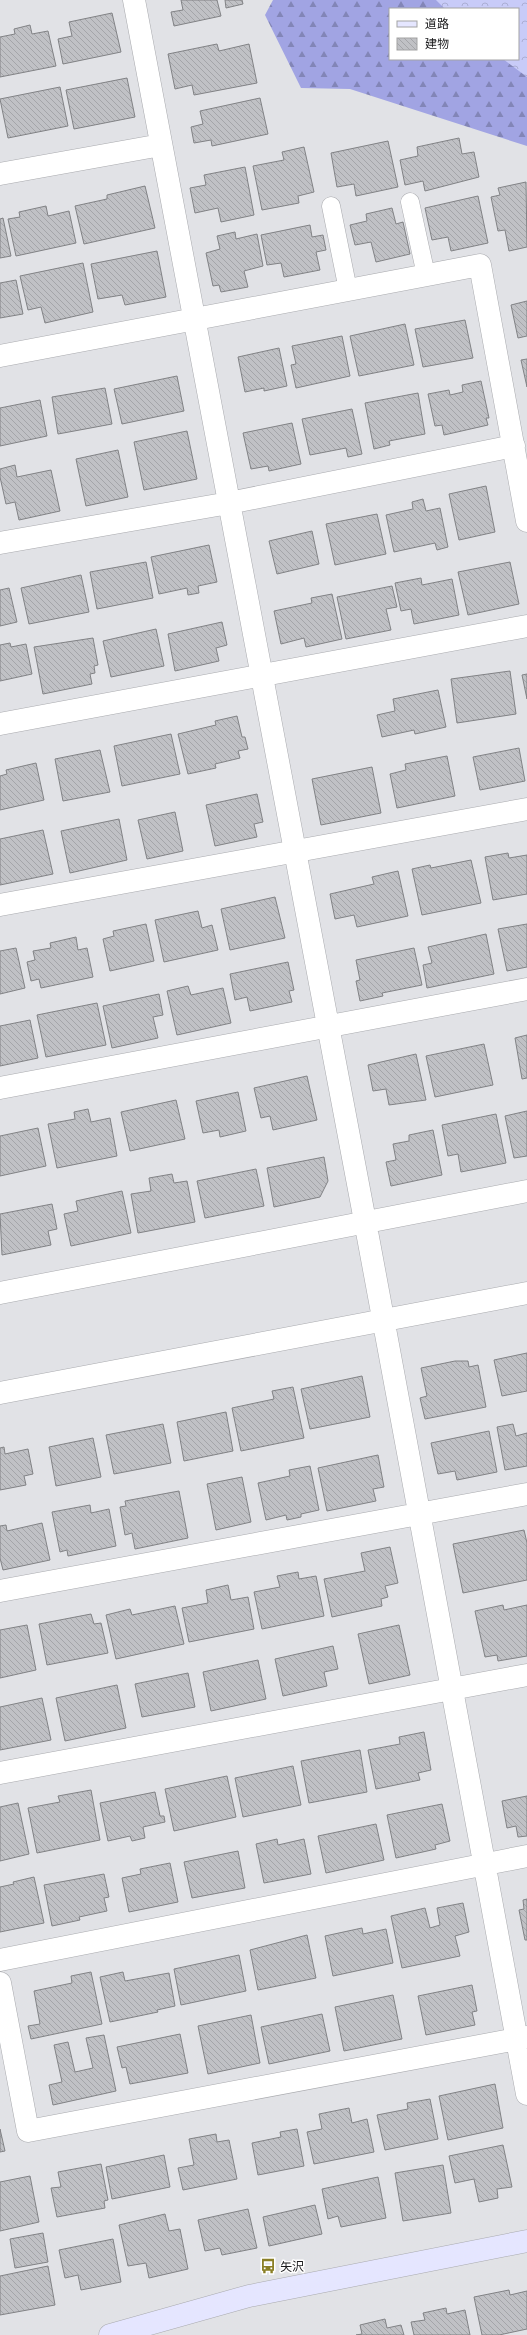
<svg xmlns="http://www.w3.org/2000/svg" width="527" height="2335" font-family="'PT Sans','Noto Sans JP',sans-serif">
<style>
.forest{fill:url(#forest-firs);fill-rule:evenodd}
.park{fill:url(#park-crowns)}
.building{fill:url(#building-back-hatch);stroke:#818285}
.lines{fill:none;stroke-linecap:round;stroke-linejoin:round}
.lane-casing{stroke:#a9aaae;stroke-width:19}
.street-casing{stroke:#a9aaae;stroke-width:23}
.secondary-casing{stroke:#a9aaae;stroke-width:23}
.lane{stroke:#fff;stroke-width:18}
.street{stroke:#fff;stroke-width:22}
.secondary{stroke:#e5e6ff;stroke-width:22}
.labels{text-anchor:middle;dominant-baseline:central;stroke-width:3;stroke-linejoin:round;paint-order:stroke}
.poi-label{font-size:12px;fill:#1a1a1c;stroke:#fff;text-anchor:start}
</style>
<defs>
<pattern id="forest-firs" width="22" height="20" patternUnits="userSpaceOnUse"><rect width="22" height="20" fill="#a1a4e3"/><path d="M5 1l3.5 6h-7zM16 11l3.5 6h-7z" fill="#8285b7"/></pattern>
<pattern id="park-crowns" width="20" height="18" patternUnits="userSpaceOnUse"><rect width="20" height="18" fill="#c8cbf8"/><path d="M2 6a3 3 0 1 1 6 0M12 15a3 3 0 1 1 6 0" fill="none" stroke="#abaed4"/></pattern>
<pattern id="building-back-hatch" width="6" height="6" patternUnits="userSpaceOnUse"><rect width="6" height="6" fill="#c0c1c5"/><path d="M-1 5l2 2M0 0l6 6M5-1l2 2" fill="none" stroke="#a4a5a9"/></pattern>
</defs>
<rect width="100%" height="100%" fill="#e1e2e6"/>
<!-- forest -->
<path class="forest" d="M273,0H527V146L350,89L301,88L265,15ZM390,9H518V59H390Z"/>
<!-- park -->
<path class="park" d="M436,0H527V77L503,59H518V9H445Z"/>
<!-- building -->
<path class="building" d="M181,0H217L221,16L174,26L171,12L183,10Z
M225,0H242L243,4L226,8Z
M112,13L121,52L63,64L58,39L72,36L69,22Z
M30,25L32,34L48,31L56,66L0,77V37L15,34L14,29Z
M217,44L219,51L249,44L257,83L194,95L192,85L175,89L168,54Z
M127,78L135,117L74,129L66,90Z
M60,87L68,126L8,138L0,99Z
M260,98L268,134L212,146L211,140L194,143L191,127L203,124L200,111Z
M459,138L462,154L474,152L479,177L425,191L423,181L405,185L400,160L418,156L417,147Z
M388,141L398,187L356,196L354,184L337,187L331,153Z
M304,147L314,192L298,196L299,203L262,210L253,166L284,160L282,152Z
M245,167L254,215L221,222L218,208L195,213L190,188L206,185L204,175Z
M526,182L527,247L509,251L505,230L498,231L491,197L500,195L498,188Z
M145,186L155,228L84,244L75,206L107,199V195Z
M478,196L488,243L451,251L448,237L432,240L425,208Z
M46,206L48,216L69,211L76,243L16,256L8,219L20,217L19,212Z
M392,208L396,224L403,222L410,254L376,262L371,242L355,245L350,225L367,221L366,214Z
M3,218L11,256L0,258V219Z
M310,225L312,237L323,235L326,250L316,252L320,270L284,277L281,263L267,265L261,235Z
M235,232L236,239L257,234L263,266L244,271L248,287L221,292L219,285L213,286L206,253L220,249L217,236Z
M157,251L166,297L125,305L122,295L98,299L91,264Z
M83,263L93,312L45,323L41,307L28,310L20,276Z
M16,280L23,314L0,318V283Z
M527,301V336L518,338L511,305Z
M465,320L473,358L423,367L415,329Z
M405,324L414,365L359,376L350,336Z
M342,336L350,376L296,388L291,365L296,364L292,346Z
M279,348L287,386L264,391V388L245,392L238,357Z
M527,359V387L521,360Z
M177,376L184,411L122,424L114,389Z
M481,381L489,418H486L488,425L444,435L442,425L435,426L428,394L449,390L450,395L463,392L462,385Z
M105,388L112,424L58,434L52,397Z
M418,393L425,434L389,441L390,445L374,449L365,403Z
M40,400L47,436L0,446V408Z
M352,409L362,454L348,457L346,448L310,455L302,419Z
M292,423L301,464L269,471L268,466L251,469L243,433Z
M187,431L197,479L144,490L134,442Z
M118,450L128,497L86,506L76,459Z
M15,465L17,477L51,470L60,511L19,520L15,502L6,504L0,477V469Z
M486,486L495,532L459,540L449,494Z
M423,499L426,511L440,508L448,547L437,550L435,543L394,552L386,515L413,509L412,502Z
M377,514L386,554L335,565L326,524Z
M312,531L319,564L277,574L269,541Z
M209,545L217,582L198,586L199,593L188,595L187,588L159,594L151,557Z
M146,562L153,598L97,609L90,572Z
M510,562L519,604L468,615L458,572Z
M81,575L89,612L29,624L21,588Z
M421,578L422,585L452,579L459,615L414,624L411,609L401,611L395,583Z
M392,586L397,607L386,609L391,630L346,639L337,597Z
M9,588L17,622L0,626V590Z
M332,594L342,639L306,647L304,638L281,644L274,611L312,603L311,598Z
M222,622L227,645L216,648L219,661L175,671L168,634Z
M156,629L164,666L111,677L103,641Z
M93,638L98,665L94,666L95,673L90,674L92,684L43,694L34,647Z
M10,643L11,647L26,644L32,674L0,681V645Z
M510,671L516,714L457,723L451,679Z
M527,674V699L522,675Z
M438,690L446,727L415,734L414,730L382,737L377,715L395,711L393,699Z
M237,716L242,737H245L248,749L238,751L240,758L215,764L216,768L188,774L178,734L216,725L215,721Z
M171,734L180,774L122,786L114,746Z
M519,748L525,781L480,790L473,757Z
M100,750L110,792L63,801L55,759Z
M447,756L455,796L397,808L390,774L406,770L405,764Z
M36,763L44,800L0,810V776L7,774L6,770Z
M372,767L381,813L321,825L312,779Z
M257,794L263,822L254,824L257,837L215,846L206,805Z
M175,812L183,851L147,859L138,820Z
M119,819L127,860L70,873L61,831Z
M43,830L53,874L0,885V839Z
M508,853L509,858L527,855V894L493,900L485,857Z
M471,860L481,903L422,915L412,869L430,865L431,868Z
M398,871L408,916L357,927L354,915L335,919L330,894L374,884L372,877Z
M275,897L285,938L230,950L221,909Z
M198,911L202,928L212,925L218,950L164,962L155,920Z
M146,924L154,961L110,971L103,939L114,936L113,931Z
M527,924V967L507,971L498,929Z
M486,934L494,974L427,988L423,965L432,963L428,947Z
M76,937L78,950L87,948L93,977L41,988L39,979L31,981L27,962L35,960L33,951L51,948L50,943Z
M16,948L25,988L0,994V951Z
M414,948L422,985L382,993L383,996L360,1001L356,981L360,980L356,960Z
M288,962L294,990L289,991L292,1002L250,1011L247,997L235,1000L230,974Z
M188,986L191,995L223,988L231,1023L177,1035L167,991Z
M159,994L163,1015L153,1017L158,1038L112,1048L103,1006Z
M97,1003L106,1045L46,1057L37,1015Z
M30,1020L38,1058L0,1066V1026Z
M527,1035V1078L522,1079L515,1038Z
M484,1044L493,1085L435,1097L426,1056Z
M416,1054L426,1100L389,1105L386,1089L373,1091L368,1065Z
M307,1076L317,1120L273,1130L270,1116L261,1118L254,1088Z
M238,1092L246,1131L220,1137L219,1130L203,1133L196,1101Z
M176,1100L185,1139L130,1151L121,1112Z
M88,1109L91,1122L110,1118L117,1156L57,1168L48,1124L75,1119L74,1112Z
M527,1111V1156L514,1158L505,1116Z
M496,1114L506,1163L461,1172L458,1154L448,1156L442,1125Z
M38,1128L46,1166L0,1176V1136Z
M433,1130L442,1175L391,1186L386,1162L396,1160L393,1144L409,1141V1135Z
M324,1157L328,1181L320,1197L274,1207L267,1168Z
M256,1169L264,1206L205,1218L197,1181Z
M172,1174L174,1183L187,1181L195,1222L138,1233L131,1194L151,1191L149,1178Z
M122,1191L131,1233L71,1246L64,1214L78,1211L76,1201Z
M52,1204L57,1229L48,1231L51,1245L2,1255L0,1214Z
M527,1353V1391L502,1396L494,1360Z
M455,1361H468L469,1367L478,1365L486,1407L425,1419L420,1398L427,1396L421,1368Z
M362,1376L370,1417L310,1429L301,1389Z
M293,1387L304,1438L241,1451L232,1408L274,1399L272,1391Z
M226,1412L233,1451L184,1461L177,1422Z
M163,1424L171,1463L114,1474L106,1435Z
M513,1424L516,1436L527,1433V1466L505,1470L497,1427Z
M489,1431L497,1472L457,1480L455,1471L438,1474L431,1443Z
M93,1438L101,1477L56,1486L49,1447Z
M4,1447L5,1454L28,1449L33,1474L24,1476L26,1485L0,1490V1448Z
M378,1455L384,1487L373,1489L376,1501L327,1511L318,1468Z
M310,1466L319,1510L301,1514V1517L287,1520L286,1515L266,1520L258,1483L290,1476L289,1470Z
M242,1477L251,1522L216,1530L207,1484Z
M179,1491L188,1538L135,1549L132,1533L125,1535L120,1507L126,1506L125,1501Z
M90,1505L91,1513L109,1509L116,1546L68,1556L67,1550L60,1552L52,1512Z
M42,1523L50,1560L3,1570L0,1558V1526L6,1525L7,1531Z
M524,1530L527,1543V1580L463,1593L453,1544Z
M390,1547L398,1583L385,1586L388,1597L381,1599L382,1606L332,1617L324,1579L365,1571L361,1553Z
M298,1572L299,1579L316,1576L324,1616L262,1629L254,1592L280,1587L277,1576Z
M228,1585L231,1600L248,1597L254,1629L189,1642L182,1608L208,1603L206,1590Z
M503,1605L504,1610L527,1605V1656L498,1661L497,1655L485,1657L475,1611Z
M175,1606L184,1644L116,1659L106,1615L130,1609L132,1615Z
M91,1614L94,1624L101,1623L108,1653L47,1665L39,1624Z
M27,1625L36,1670L0,1678V1630Z
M399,1625L410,1675L369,1684L358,1634Z
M333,1646L338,1669L324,1672L327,1686L283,1696L275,1659Z
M258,1660L266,1699L211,1711L203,1672Z
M188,1673L195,1707L142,1717L135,1684Z
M117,1685L126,1728L65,1741L56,1698Z
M42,1698L51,1740L0,1750V1707Z
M424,1732L431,1770L418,1773L420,1780L376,1789L368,1750L400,1744L399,1737Z
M360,1750L367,1792L309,1803L301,1761Z
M293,1766L301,1805L243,1817L235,1778Z
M227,1776L236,1817L174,1831L165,1789Z
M91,1790L100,1840L37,1853L28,1808L60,1802L58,1796Z
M155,1792L160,1816H164L165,1822L143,1827L145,1838L132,1841L130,1836L108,1841L100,1803Z
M527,1796V1836L518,1837L516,1826L507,1828L502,1801Z
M18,1803L29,1854L0,1861V1807Z
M442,1804L450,1841L435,1845L436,1849L396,1858L387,1815Z
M376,1824L384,1860L326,1873L318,1836Z
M277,1839L278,1845L304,1839L311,1874L264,1883L256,1844Z
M238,1851L245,1888L192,1898L184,1862Z
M170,1863L178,1902L129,1912L122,1878L141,1874L140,1869Z
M104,1874L109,1897L104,1898L107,1911L79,1917L80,1920L52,1926L44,1885Z
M34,1877L44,1923L0,1932V1887L14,1884L13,1882Z
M527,1899V1940H525L519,1910L524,1909L523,1900Z
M463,1903L469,1932L455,1936L460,1956L402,1968L391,1916L425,1908L430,1928L440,1925L437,1908Z
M362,1928L363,1934L386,1929L393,1963L333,1976L325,1936Z
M307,1935L316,1978L258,1990L250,1950Z
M239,1955L246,1991L181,2005L174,1969Z
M91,1972L102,2024L31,2039L28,2026L40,2024L34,1991L72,1983L71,1976Z
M123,1972L125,1981L169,1973L175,2006L157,2010L158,2012L110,2022L100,1977Z
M472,1985L477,2011L472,2012L475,2025L426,2035L418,1996Z
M393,1995L402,2039L344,2051L335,2007Z
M322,2014L330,2051L269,2064L261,2027Z
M251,2015L260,2063L208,2074L198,2026Z
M180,2034L188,2073L130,2084L126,2067L122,2068L117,2047Z
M104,2035L116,2091L53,2105L49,2085L62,2082L54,2045L68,2042L75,2072L93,2068L86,2038Z
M495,2084L503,2128L448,2140L439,2096Z
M430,2099L438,2139L385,2150L377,2115L408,2109L407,2103Z
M349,2108L352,2123L367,2119L374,2152L314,2164L307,2132L322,2129L319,2114Z
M0,2129L5,2151L0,2152Z
M297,2129L304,2166L258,2175L252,2143L281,2137L280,2132Z
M216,2134L217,2142L229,2140L237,2179L183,2190L178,2168L194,2165L189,2139Z
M503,2145L512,2187L497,2189L498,2198L479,2202L474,2179L455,2183L449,2156Z
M164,2155L170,2187L112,2199L106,2167Z
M101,2164L108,2200L104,2201L105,2208L57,2217L51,2188L61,2187L58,2172Z
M443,2165L451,2213L403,2221L395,2173Z
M30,2176L39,2222L0,2231V2182Z
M378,2177L386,2218L341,2227L338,2216L328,2219L322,2189Z
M315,2205L322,2234L269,2246L263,2217Z
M248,2209L257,2248L222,2255L220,2248L205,2251L198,2220Z
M165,2214L169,2231L180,2229L188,2269L149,2278L146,2263L128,2266L119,2225Z
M43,2233L48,2262L15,2268L10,2239Z
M113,2239L121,2282L81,2290L78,2275L65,2278L59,2250Z
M48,2266L55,2305L0,2315V2276Z
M509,2290L510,2295L527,2291V2329L499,2335H482L474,2297Z
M446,2308L447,2314L465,2310L470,2335H414L411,2322L425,2320L423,2313Z
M385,2319L387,2328L401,2325L404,2335H356L362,2334L360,2325Z"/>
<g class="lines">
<!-- lane casing -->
<g class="lane-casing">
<path id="lane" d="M410,202L426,275
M331,206L348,290"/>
</g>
<!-- street casing -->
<g class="street-casing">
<path id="street" d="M134,0L365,1221L527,2094
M0,174L161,145
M0,356L480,265L527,521
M0,543L229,503L514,446
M0,724L527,626
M0,905L527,809
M0,1088L527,989
M0,1293L527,1191
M0,1393L527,1293
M0,1591L527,1494
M0,1773L527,1675
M0,1960L527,1856
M0,1983L28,2131L527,2037"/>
</g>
<!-- secondary casing -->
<g class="secondary-casing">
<path id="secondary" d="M110,2335L249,2296L527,2241"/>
</g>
<!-- lane -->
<use href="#lane" class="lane"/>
<!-- street -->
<use href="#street" class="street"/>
<!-- secondary -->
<use href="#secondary" class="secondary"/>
</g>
<!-- icons -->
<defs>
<g id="bus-bare" transform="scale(1.2)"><path d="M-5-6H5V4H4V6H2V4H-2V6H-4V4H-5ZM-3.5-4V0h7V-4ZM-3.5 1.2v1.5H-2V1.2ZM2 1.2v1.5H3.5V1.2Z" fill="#8a7f26" stroke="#fff" stroke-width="2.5" paint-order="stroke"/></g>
</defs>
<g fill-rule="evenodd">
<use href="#bus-bare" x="268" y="2266"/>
</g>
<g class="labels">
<!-- poi labels -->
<g class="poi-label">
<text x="280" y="2266">矢沢</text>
</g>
</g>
<!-- legend -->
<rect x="389" y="8" width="130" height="52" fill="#ffffff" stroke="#a3a3a4"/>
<rect x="397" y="21" width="20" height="6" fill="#e5e6ff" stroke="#a3a3a4"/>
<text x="425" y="28" font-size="12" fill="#1a1a1c">道路</text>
<rect x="397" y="38" width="20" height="12" fill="url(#building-back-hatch)" stroke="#a3a3a4"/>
<text x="425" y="48" font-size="12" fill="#1a1a1c">建物</text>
</svg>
